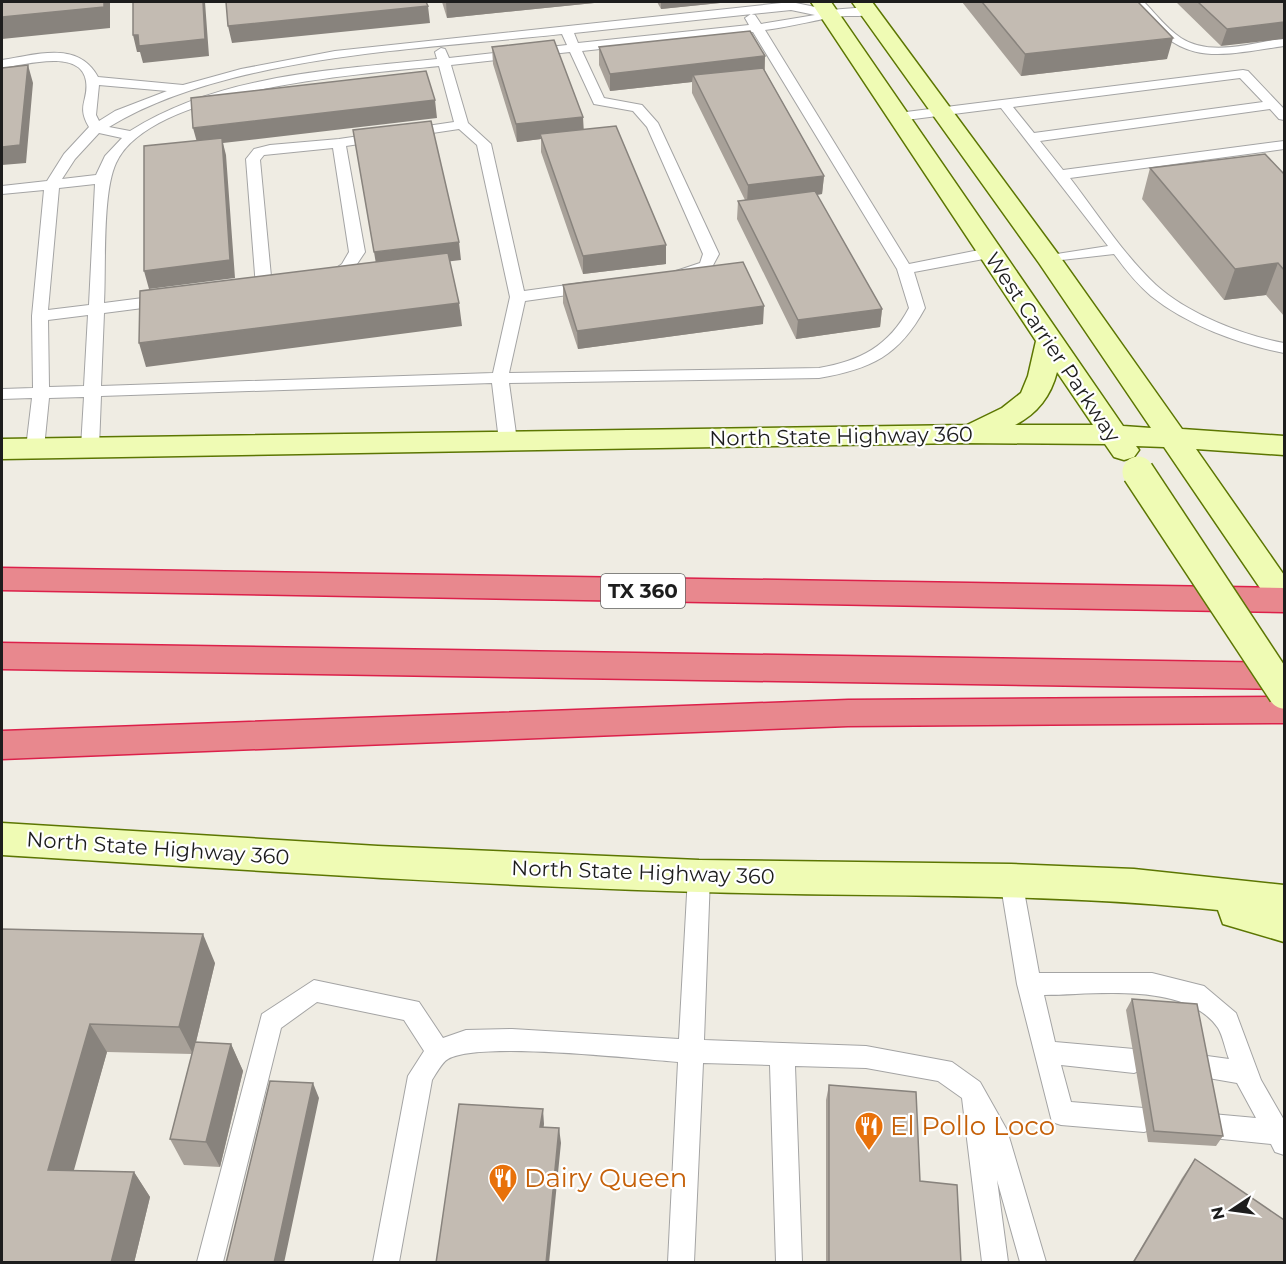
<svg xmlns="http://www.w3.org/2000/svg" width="1286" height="1264" font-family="Montserrat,sans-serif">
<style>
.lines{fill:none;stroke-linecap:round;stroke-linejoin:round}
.service-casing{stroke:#a4a4a4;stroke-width:2}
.secondary-casing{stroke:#5c7602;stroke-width:3}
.motorway-casing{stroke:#dc204a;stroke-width:3}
.service{fill:#fff;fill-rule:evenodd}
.secondary{fill:#effbb4;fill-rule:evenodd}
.motorway{fill:#e8888e;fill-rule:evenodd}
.secondary-bridge-casing{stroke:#5c7602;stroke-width:34;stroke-linecap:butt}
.secondary-bridge{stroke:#effbb4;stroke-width:31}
.wall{fill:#a8a199}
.shaded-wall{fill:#88837d}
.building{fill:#c3bbb2;stroke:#88837d;stroke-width:1.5}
.labels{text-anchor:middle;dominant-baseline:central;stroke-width:4.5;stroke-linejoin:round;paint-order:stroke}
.shield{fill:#fff;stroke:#616161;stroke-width:1.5}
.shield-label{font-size:20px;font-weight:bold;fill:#1d1d1d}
.street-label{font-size:21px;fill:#1d1d1d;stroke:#fff}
.near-food-label{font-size:26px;fill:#c56008;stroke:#fff;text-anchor:start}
</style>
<rect width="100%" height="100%" fill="#efece3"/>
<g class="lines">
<!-- service casing -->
<g class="service-casing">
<path id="service" d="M791,2L830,10L868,7L874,11C867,17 855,16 846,16C819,18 793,27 765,30L909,264L989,248L997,253L989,258L914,272L925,308C899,356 871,369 819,378L509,383L517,441L508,447L499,441L492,383L101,396L99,447L90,453L81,447L84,397L49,398L44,448L35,454L26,448L32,398L2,399V389L33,388L32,316L44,190L2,194V186L47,181L64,154L89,127C76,105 89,101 86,81C81,48 24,65 2,68V60C36,55 78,40 98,77L183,85L241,69L335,51ZM791,10L815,15L761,24L755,15L751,14L745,18L749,25L578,43L574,33ZM753,32L897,269L909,308C889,346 860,361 819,368L509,373L525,301L589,292L597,287L589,282L524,291L491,144L468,123L451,65L570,52L594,104L633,111L647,127L703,254L700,263L676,271L673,274L681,279L711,269L719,254L658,123L642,105L604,98L582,51ZM562,34L567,45L449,58L445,49L441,48L435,52L437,59C334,70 220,74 130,131L109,127C226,55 426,49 562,34ZM439,66L454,122L339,139L270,145L254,149L246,159L256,287L264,292L272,287L260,160L264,155L333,148L349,252L342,264L321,279L329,284L353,270L365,252L346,146L459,129L477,145L510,297L493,373L101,386L104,313L166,305L174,300L166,295L104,303C106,268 102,193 116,163C150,88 364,74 439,66ZM99,85L167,91L115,111L99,121L96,115ZM99,133L122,138L105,156L96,175L62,179L75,159ZM95,184L89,305L48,310L59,188ZM88,315L84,386L49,387L48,320Z
M1132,2H1144C1156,14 1167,29 1181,38C1210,57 1253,43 1284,38V46C1211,57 1182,67 1132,2Z
M1243,70L1248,71L1284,109V120L1279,119L1270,109L1040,141L1063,170L1284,141V149L1070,178C1097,213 1123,254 1156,285C1188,314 1242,335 1284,343V353C1239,344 1187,325 1151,296C1137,284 1125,269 1114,254L1044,262L1041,259L1044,256L1108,246L1001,108L898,121L891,117L898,113ZM1240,78L1263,102L1034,133L1013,107Z
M699,866L707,869L710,876L704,1040L866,1046L952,1062L980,1082L1007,1130L1046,1262H1020L997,1180L1008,1262H982L962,1098L938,1081L866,1068L795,1066L802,1262H776L770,1065L703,1063L694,1262H668L678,1062C634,1059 481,1041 448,1059C442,1062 436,1074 432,1080L399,1262H373L408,1076L424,1051L404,1020L317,1002L281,1028L223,1262H197L262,1014L314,980L419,1002L443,1038L466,1030L512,1029L679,1039L688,876L691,869Z
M1011,870L1019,873L1022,880L1039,973H1152L1204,986L1236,1013L1261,1080L1284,1120V1155L1275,1152L1271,1144L1212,1138L1203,1135L1199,1126L1203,1117L1212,1114L1256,1118L1237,1083L1191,1075L1188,1067L1191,1059L1200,1055L1229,1059C1225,1049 1223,1036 1218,1028C1186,981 1093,995 1044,995L1055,1042L1134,1049L1143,1053L1146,1061L1143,1069L1134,1073L1061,1065L1071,1102L1144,1108L1153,1111L1157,1120L1153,1129L1144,1132L1061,1125L1052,1122L1017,984L1000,880L1003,873Z"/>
</g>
<!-- secondary casing -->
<g class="secondary-casing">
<path id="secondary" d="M811,2H831L1123,426L1151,428L1039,263L852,2H872L1058,254L1182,429L1284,436V455L1196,449L1284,575V611L1273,607L1164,447L1136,446L1139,450L1134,457L1124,460L1114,457L1105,444L963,443L2,459V439L967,425L1002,408L1021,393L1028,376L1036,341ZM1057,372L1093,425H1015C1037,414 1051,396 1057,372Z
M2,823L378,846L699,860L1011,864L1134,869L1284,885V942L1223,924L1218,910C1046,892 872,897 699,892C466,885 234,869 2,855Z"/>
</g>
<!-- motorway casing -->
<g class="motorway-casing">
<path id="motorway" d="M2,568L1284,588V612L2,590Z
M2,643L1284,663V689L2,669Z
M1284,697V723L848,726L2,759V731L848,700Z"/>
</g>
<!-- service -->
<use href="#service" class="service"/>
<!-- secondary -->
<use href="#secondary" class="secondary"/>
<!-- motorway -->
<use href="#motorway" class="motorway"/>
<!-- secondary-bridge casing -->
<g class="secondary-bridge-casing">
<path id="secondary-bridge" d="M1138,472L1284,693"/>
</g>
<!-- secondary-bridge -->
<use href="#secondary-bridge" class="secondary-bridge"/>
</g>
<!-- wall -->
<path class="wall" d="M442,2H604L447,18Z
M657,2H720V3L661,9Z
M962,2H1138L1167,59L1021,76Z
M1176,2H1284L1221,46Z
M492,47L583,117V129L666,245V264L583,274L541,152V139L517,142L493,64Z
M599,47L765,56V71L824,176L822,194L817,195L882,309L880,327L796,339L737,219L738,201L745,200L692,93V82L610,91L599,65Z
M1150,168L1284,174V316L1266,295L1224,300L1142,199Z
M563,285L763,324L578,349L563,303Z
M2,929L215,963L196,1042L231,1044L243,1071L220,1167L184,1165L170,1139L192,1054L107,1052L73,1170L134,1172L150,1197L134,1263H2Z
M1132,999L1223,1136L1216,1146L1148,1142L1126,1010Z
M829,1085L920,1181L961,1263H826V1100Z
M1195,1159L1284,1263H1132L1182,1178Z"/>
<!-- shaded-wall -->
<path class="shaded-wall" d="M104,2H110V28L2,39V17Z
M203,2H205L209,56L143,63L140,52H137L133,35H138Z
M446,2H604L447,18Z
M661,2H720V3L661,9Z
M428,6L430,23L232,43L228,26Z
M1284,22V39L1221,46L1227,29Z
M1173,38L1167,59L1021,76L1025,54Z
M765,56L764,73L693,75L692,82L610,91V74Z
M28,65L33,83L26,163L2,165V147Z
M435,100L437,118L223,143L226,155L235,278L149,289L144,271L198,146L193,128Z
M583,117L584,134H540L541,139L517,142L516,124Z
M824,176L822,194L747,203L748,185Z
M459,242L461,260L377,270L374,252Z
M666,245V264L583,274V256Z
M1278,263L1266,295L1224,300L1235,269Z
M459,303L462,326L146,367L139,343Z
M764,306L763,324L578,349L577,331Z
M882,309L880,327L796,339L798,320Z
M203,934L215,963L193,1054L179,1027Z
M90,1024L107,1052L67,1195L48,1170Z
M231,1044L243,1071L220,1167L206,1142Z
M313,1083L319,1098L284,1263H274Z
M543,1109L544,1124L542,1142L540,1127Z
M559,1128L561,1143L549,1263H546Z
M134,1172L150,1197L134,1263H111Z"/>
<!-- building -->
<path class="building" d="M2,2H104V7L2,17Z
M133,2H203L205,39L139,46L138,35H133Z
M226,2H426L428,6L228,26Z
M982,2H1138L1173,38L1025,54Z
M1198,2H1284V22L1227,29Z
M750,31L765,56L610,74L599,47Z
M554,40L583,117L516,124L492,47Z
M28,65L20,145L2,147V68Z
M763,68L824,176L748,185L693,75Z
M426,71L435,100L193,128L191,98Z
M431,121L459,242L374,252L353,130Z
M616,126L666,245L583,256L540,134Z
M222,138L230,260L144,271V146Z
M1265,154L1284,174V270L1278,263L1235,269L1150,168Z
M815,191L882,309L798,320L738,201Z
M448,253L459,303L139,343L140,291Z
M743,262L764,306L577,331L563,285Z
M2,929L203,934L179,1027L90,1024L48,1170L134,1172L111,1263H2Z
M1132,999L1197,1004L1223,1136L1154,1131Z
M195,1042L231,1044L206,1142L170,1139Z
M270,1081L313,1083L274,1263H226Z
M829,1085L916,1092L920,1181L957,1185L961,1263H829Z
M459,1104L543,1109L540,1127L559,1128L546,1263H436Z
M1195,1159L1284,1220V1263H1133Z"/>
<!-- icons -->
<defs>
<g id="restaurant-pin" transform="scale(1.5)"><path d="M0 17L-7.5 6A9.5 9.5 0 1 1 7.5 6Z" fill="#e8710a" stroke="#fff"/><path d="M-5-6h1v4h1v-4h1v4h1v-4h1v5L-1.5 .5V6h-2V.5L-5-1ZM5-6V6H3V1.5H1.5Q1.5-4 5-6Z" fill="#fff"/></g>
</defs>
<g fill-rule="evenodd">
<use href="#restaurant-pin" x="869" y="1126"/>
<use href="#restaurant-pin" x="503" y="1178"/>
</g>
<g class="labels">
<!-- shield labels -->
<rect class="shield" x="601" y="574" width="84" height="34" rx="4.5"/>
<g class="shield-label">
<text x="643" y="591">TX 360</text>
</g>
<!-- street labels -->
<g class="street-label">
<text transform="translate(1053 347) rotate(56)">West Carrier Parkway</text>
<text transform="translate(841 436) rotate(-1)">North State Highway 360</text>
<text transform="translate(158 848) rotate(4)">North State Highway 360</text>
<text transform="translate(643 872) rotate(2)">North State Highway 360</text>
</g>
<!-- near-food labels -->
<g class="near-food-label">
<text x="890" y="1126">El Pollo Loco</text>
<text x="524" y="1178">Dairy Queen</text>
</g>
</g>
<!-- border -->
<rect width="1286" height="1264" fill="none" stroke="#1d1d1d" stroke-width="6"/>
<!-- north arrow -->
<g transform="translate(1232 1210) rotate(257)" stroke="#ffffff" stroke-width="4.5" paint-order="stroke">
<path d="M0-4.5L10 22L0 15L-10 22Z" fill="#1d1d1d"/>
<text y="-9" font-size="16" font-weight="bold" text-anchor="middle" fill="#1d1d1d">N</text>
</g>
</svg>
